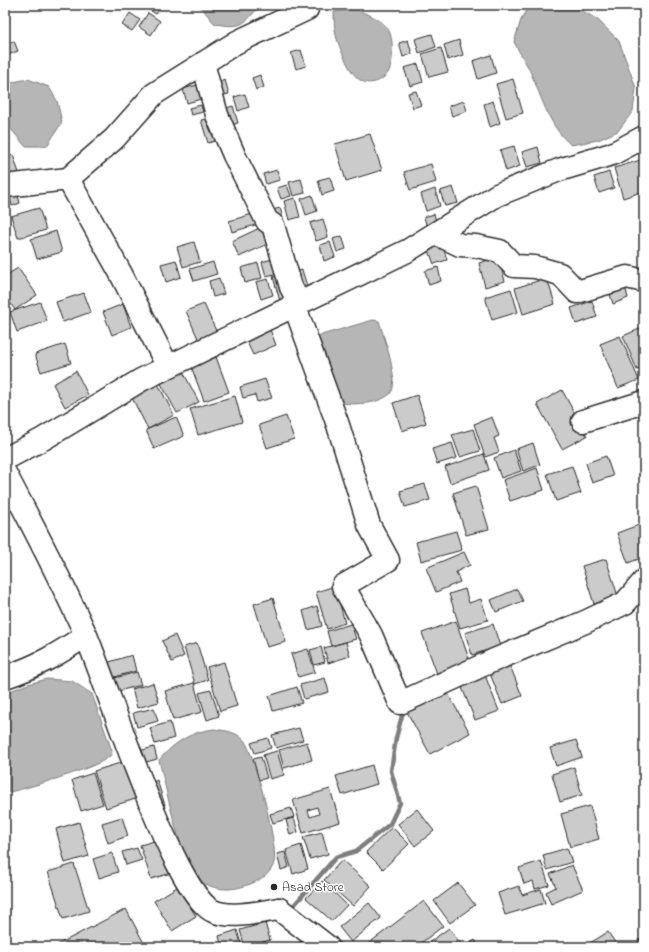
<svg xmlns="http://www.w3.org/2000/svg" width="649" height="952" font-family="'Indie Flower',sans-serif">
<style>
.water{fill:#b6b6b6;stroke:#7e7e7e}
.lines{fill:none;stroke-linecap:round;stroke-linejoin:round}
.stream{stroke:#7e7e7e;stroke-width:4.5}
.building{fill:#cbcbcb;stroke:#2b2b2b;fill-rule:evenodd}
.minor-casing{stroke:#2b2b2b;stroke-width:25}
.major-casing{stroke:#2b2b2b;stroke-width:25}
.minor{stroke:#fff;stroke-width:22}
.major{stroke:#fff;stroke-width:22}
.poi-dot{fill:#2b2b2b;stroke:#fff;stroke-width:1.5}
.labels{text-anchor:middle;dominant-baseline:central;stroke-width:3;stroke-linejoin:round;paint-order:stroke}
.poi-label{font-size:13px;fill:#2b2b2b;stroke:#fff;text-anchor:start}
</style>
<rect width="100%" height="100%" fill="#fff"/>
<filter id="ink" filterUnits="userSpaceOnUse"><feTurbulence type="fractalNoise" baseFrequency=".025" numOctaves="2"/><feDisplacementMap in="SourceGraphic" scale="8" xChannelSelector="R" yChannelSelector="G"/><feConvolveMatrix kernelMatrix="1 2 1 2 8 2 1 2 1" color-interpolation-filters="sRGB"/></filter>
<g filter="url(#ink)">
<!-- water -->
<path class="water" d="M199,5H260C243,26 242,28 215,24Z
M529,5H573L598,20L619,41L636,88L633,111L618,131L598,140L571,145C547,125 541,93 528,67C523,58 518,50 514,42L521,20Z
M356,10C367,14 381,18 388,29C394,38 394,63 388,73C386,76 382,79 378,81C361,88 352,74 345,59C336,39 334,33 334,12Z
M28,79L49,87L57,101L62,122L47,146H25L5,122V89L13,82Z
M373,320L379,321C383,335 401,383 390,394C379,404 356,405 342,403L332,386L315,340L318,336Z
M47,679L72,681L92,694L112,751C112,753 111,755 110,756C100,767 22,790 5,793V693L28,684Z
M214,729C226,731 235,731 244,740C254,752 279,848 274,863C270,877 255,883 241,887C224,892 204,888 192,873C189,869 188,863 186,859C174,827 167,793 159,760C175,742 190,732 214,729Z"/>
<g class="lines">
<!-- stream -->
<path class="stream" d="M289,911L336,857L356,851L390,824L400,803L391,771L396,738L404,708"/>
</g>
<!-- building -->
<path class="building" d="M141,5H162L156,14Z
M130,13L140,20L132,31L122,25Z
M148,13L160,21L151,35L139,27Z
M432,34L436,47L419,53L415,39Z
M408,40L412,54L403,57L399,43Z
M459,40L463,55L448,60L444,45Z
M14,41L18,51L5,56V44Z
M441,48L448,72L429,77L422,54Z
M301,50L306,66L296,69L291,53Z
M491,55L496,73L478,79L473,61Z
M418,64L423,82L410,86L404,68Z
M260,75L264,87L256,90L252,78Z
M513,79L523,113L506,118L496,84Z
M225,80L229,94L220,96L216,83Z
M204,83L208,97L187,103L183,89Z
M416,91L421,105L413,108L408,93Z
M245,94L249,107L238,111L234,97Z
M464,101L467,111L452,116L449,106Z
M493,101L500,123L490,127L484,104Z
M201,105L203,112L191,115L189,108Z
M233,106L238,123L225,127L220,110Z
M215,116L222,139L208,143L201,120Z
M370,134L382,170L346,181L335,144Z
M514,146L520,166L506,171L500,150Z
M538,147L542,163L527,167L522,152Z
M13,155L19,173L7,176L5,158Z
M644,159V191L623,198L614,168Z
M431,164L436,182L410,190L404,172Z
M277,170L280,180L266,184L263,174Z
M609,172L614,188L599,193L594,177Z
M330,177L334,191L322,195L318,180Z
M301,179L305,193L293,196L289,182Z
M287,185L291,196L281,199L277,188Z
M453,187L458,203L445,206L440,191Z
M16,188L20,203L12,206L8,190Z
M435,189L440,206L426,211L421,194Z
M312,195L317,211L306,215L301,199Z
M295,198L300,217L289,220L284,201Z
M39,208L46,230L18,238L11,216Z
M280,208L283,218L272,222L269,211Z
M259,212L262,223L232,232L229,221Z
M434,214L438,228L428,231L424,217Z
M323,219L328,237L316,241L310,223Z
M266,225L274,241L239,257L232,241Z
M56,231L62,252L37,259L31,239Z
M342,236L346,249L337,252L333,239Z
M194,242L200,262L183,267L177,247Z
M330,242L335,257L324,261L320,245Z
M442,243L447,260L434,264L428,248Z
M498,257L505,281L485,287L479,263Z
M275,258L279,273L266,276L262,262Z
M176,260L181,277L166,282L161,264Z
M213,262L217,274L194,281L190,269Z
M258,263L262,278L245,283L241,268Z
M438,267L441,281L429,285L425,271Z
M18,268L37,295L15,310L5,295V276Z
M302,270L308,289L297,293L291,274Z
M284,274L291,298L280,301L273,277Z
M219,278L224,294L213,297L209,281Z
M547,278L555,304L523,314L515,288Z
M268,279L273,295L261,299L256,282Z
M625,286L628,298L613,304L609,291Z
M511,289L518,312L492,320L485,297Z
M644,292V307L640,294Z
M84,293L91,312L63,322L56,302Z
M592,301L597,317L576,324L571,308Z
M40,302L47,321L17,332L10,312Z
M123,304L131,327L112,335L103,312Z
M204,304L217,333L199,341L186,311Z
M269,327L276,345L253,355L245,338Z
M644,327V367L637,370L623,336Z
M620,336L639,380L618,388L600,344Z
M65,344L71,363L41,372L35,354Z
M216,357L229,392L204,401L191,366Z
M181,368L199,402L177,413L159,380Z
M76,371L88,395L65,407L53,384Z
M265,379L272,398L257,402L255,395L243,398L240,387Z
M157,382L174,415L148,429L131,396Z
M562,390L587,436L562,449L537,404Z
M417,395L426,423L402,431L393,403Z
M235,396L242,422L198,435L190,409Z
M286,416L294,439L267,448L259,425Z
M176,417L184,436L154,449L146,430Z
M492,417L499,436L494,438L499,452L485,457L474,424Z
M473,429L480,451L460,457L452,435Z
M452,443L457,458L437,464L432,449Z
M533,443L540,465L523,471L516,449Z
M514,450L521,471L501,478L494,458Z
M484,454L489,470L450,483L445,467Z
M606,456L613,476L592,483L586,463Z
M572,466L581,493L556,501L547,474Z
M537,468L544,490L510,501L503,480Z
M425,484L430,500L405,507L400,491Z
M476,486L489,529L466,535L453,493Z
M644,523V557L628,563L617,533Z
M456,531L462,550L421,561L416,542Z
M464,552L470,565L456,572L460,582L436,592L426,568Z
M606,559L618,596L594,604L582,566Z
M335,586L345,623L327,629L316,592Z
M465,589L469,603L481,599L488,620L460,628L449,594Z
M517,589L523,601L496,612L491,600Z
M273,598L286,642L267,647L254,604Z
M317,606L322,626L308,630L303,611Z
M456,621L472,668L439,679L422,633Z
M351,624L356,639L331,646L327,631Z
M493,624L500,646L472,655L465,633Z
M175,635L184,656L172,662L162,641Z
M346,642L350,656L328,663L324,648Z
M197,643L208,680L195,684L184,647Z
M321,647L325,662L314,665L310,650Z
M308,649L315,672L298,677L291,654Z
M132,655L136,671L111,678L106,663Z
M224,662L237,706L220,711L207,667Z
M509,663L522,696L502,704L489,671Z
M483,670L499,711L475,720L459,680Z
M137,672L141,685L115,692L111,679Z
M325,678L329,692L304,699L300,685Z
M153,683L159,702L137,708L132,689Z
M194,683L202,712L173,720L165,691Z
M297,687L302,703L273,711L269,696Z
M211,690L219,716L207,720L199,693Z
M446,690L470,733L430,754L407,712Z
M154,708L158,721L137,727L133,713Z
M170,722L174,738L155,744L150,728Z
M299,728L303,740L276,748L272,735Z
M268,738L271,748L255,753L251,743Z
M576,740L582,757L556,766L550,748Z
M307,742L312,760L284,768L279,750Z
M154,747L157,759L143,763L139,751Z
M277,751L284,775L270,779L263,755Z
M261,757L267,778L259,780L253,759Z
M130,760L142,797L106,808L94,771Z
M372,765L377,784L342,795L336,776Z
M574,767L582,795L560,802L552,774Z
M93,773L103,804L81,811L72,780Z
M157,780L165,805L159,808L149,785Z
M330,789L340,822L303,833L293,800ZM317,807L319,814L310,817L308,810Z
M590,806L599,839L570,847L561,814Z
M291,808L294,817L273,823L270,814Z
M417,809L434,831L415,846L398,824Z
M122,817L128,836L108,843L102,823Z
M294,818L298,832L290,835L286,820Z
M79,822L89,856L65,863L56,829Z
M392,827L409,844L383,869L366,852Z
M322,832L328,854L310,859L303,837Z
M165,838L175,872L151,879L140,845Z
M301,845L308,869L293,874L286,850Z
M137,848L142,860L126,865L122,852Z
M567,848L572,862L547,870L543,855Z
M285,852L289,867L281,870L277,854Z
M112,853L118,872L99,878L93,859Z
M342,860L371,886L353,906L324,880Z
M541,861L549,885L535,889L533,881L524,884L519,868Z
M74,864L89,911L63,919L48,872Z
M572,865L583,890L551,904L546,892L556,887L550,874Z
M322,881L347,905L332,921L306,898Z
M458,883L475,905L450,923L434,901Z
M519,886L522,895L541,889L545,903L505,915L498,893Z
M177,887L196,916L172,931L154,901Z
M424,901L443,926L416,947H364Z
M369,903L381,918L351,942L339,927Z
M126,909L146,947H113L111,942L101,947H58L57,945Z
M265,923L270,940L245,947L240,930Z
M449,928L461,944L456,947H423Z
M237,930L242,947H214L221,944L219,936Z
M608,932L618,947H592L590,943Z
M309,936L316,947H293Z
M644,938V947H640L638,940Z
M475,940L479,947H465Z"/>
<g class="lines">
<!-- minor casing -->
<g class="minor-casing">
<path id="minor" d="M203,63L217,115L234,155L267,221L273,225L291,287L300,304
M68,179L120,272L168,367
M5,186L68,179L114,139L154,94L237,42L307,9
M437,234L460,245L476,246L500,251L514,266L535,267L560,274L577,292L627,277L644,281
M295,307L338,425L369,525L388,560L343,586L371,635L400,703L492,661L585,622L625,603L644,581
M583,421L644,402
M5,459L43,439L141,380L407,251L497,195L559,170L612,154L644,137
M5,473C33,526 60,578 85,633C106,681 173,893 213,911C231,919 260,912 279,909
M5,677C36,667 59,654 86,635"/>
</g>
<!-- major casing -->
<g class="major-casing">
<path id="major" d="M279,909L328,947"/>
</g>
<!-- minor -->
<use href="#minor" class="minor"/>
<!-- major -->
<use href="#major" class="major"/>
</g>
</g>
<!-- markers -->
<circle class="poi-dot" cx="274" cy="887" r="4"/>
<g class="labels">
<!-- poi labels -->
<g class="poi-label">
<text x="282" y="887">Asad Store</text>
</g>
</g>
<!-- margin -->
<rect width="649" height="952" fill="none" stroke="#fff" stroke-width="20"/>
<rect x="10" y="10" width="629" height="932" fill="none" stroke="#2b2b2b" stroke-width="1.5" filter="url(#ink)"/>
</svg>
